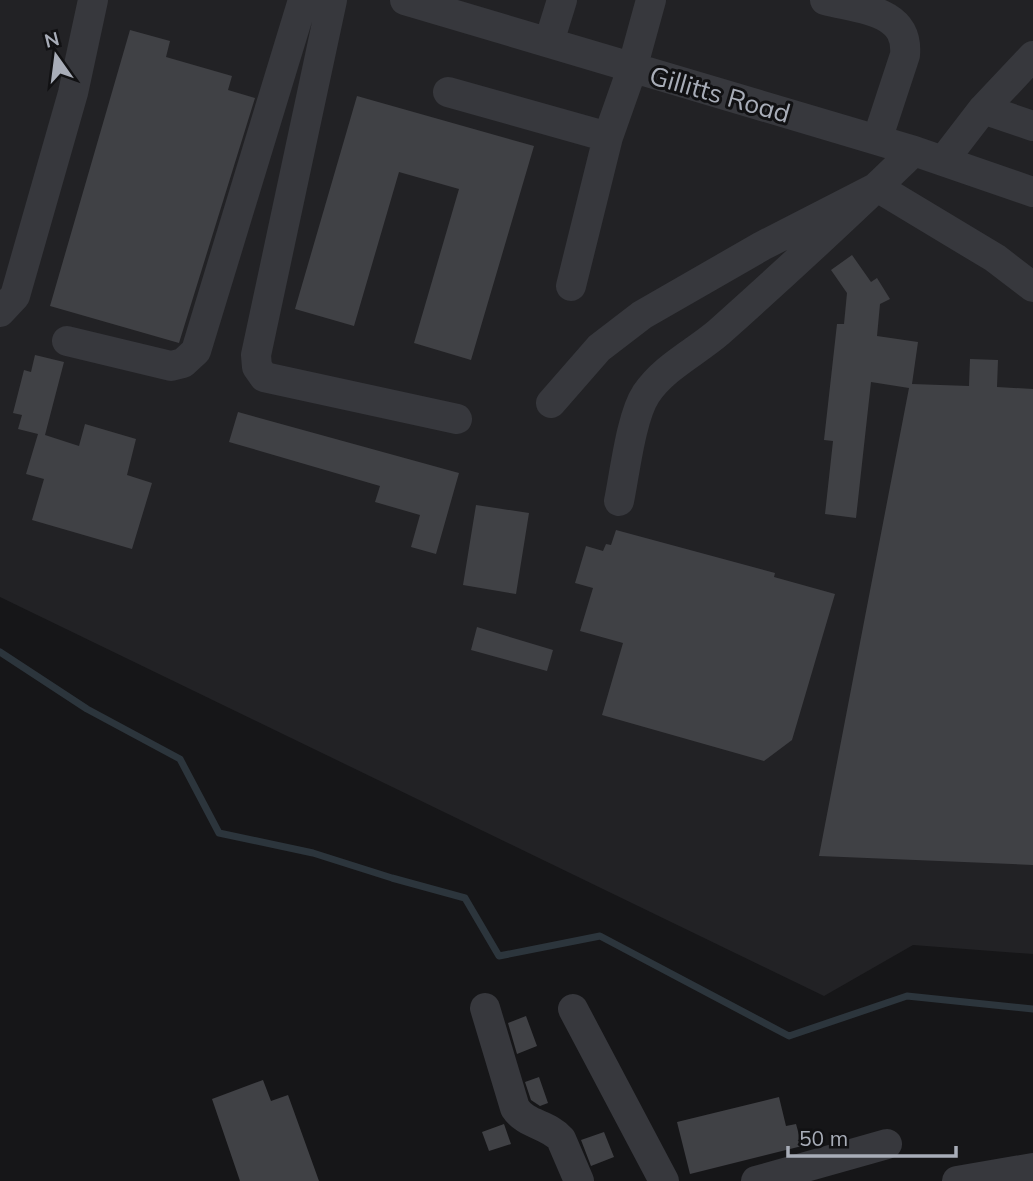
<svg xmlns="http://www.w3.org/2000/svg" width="1033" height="1181" font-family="Mulish,sans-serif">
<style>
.built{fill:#222225}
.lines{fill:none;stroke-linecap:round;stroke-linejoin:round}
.stream{stroke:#2c353c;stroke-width:7}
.building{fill:#404145}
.minor{stroke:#37383d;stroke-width:30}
.labels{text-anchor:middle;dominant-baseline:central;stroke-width:6;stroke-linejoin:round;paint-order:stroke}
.street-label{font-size:26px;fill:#a8adb8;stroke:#111113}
</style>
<rect width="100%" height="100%" fill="#161618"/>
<!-- built -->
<path class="built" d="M0,0H1033V954L913,945L824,996L0,597Z"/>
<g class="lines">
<!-- stream -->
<path class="stream" d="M0,652L87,709L180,759L219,833L313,853L392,878L465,898L499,956L600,936L789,1036L907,996L1033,1009"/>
</g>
<!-- building -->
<path class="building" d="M130,30L170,41L166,57L232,76L228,90L255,98L179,343L50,306Z
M357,96L534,146L471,360L414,343L459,189L399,172L354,326L295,309Z
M852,255L871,282L877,278L890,299L880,304L877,336L918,342L912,384L969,386L970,359L998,360L997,387L1033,389V865L819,856L909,388L871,382L856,518L825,514L833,441L824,440L837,324H844L847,293L831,270Z
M35,355L64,362L45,435L79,446L85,424L136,439L127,475L152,483L132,549L32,520L44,479L26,474L38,434L18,429L22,415L13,413L24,370L31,372Z
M238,412L459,473L436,554L411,547L420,515L375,502L380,486L229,442Z
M476,505L529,513L516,594L463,585Z
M616,530L775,573L774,577L835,594L792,740L764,761L602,715L623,643L580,631L593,588L575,583L586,546L603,551L606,544L611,545Z
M477,627L553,650L547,671L471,650Z
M526,1016L537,1046L517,1054L508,1023Z
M539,1077L548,1103L540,1106L531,1100L525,1082Z
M263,1080L271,1101L288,1095L319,1181H240L212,1099Z
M779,1097L786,1126L796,1124L802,1146L690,1174L677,1122Z
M504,1124L511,1144L489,1151L482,1132Z
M604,1132L614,1157L591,1166L581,1140Z"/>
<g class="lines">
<!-- minor -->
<path class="minor" d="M332,0L256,355L257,367L264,377L457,419
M405,0L914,151L1033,192
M825,0C858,9 909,9 905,55L877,140
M549,42L562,0
M448,92L608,137
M983,109L1033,126
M943,161L983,109L1033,56
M571,286L608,137L632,69L651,0
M0,312L15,296L73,93L93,0
M67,341L171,366L183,363L196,351L303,0
M551,403L599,348L642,315L762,246L877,187L995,258L1033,287
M619,501C625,472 631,417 646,394C664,367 696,352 719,332C785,273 850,213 914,151
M485,1008L515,1108C526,1125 548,1124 561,1139L579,1181
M573,1009L664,1181
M756,1181L887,1144
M957,1181L1033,1168"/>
</g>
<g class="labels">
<!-- street labels -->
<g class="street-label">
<text transform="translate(720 94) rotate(16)">Gillitts Road</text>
</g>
</g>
<!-- north arrow -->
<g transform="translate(56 56) rotate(346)" stroke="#111113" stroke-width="5" paint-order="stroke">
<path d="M0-5L12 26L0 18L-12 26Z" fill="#a8adb8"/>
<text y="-10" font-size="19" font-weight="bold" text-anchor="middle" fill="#a8adb8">N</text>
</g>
<!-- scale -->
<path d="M788 1146v10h168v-10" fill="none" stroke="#a8adb8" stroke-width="3.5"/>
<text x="799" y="1146" font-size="21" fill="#a8adb8" stroke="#111113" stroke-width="5" paint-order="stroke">50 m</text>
</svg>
